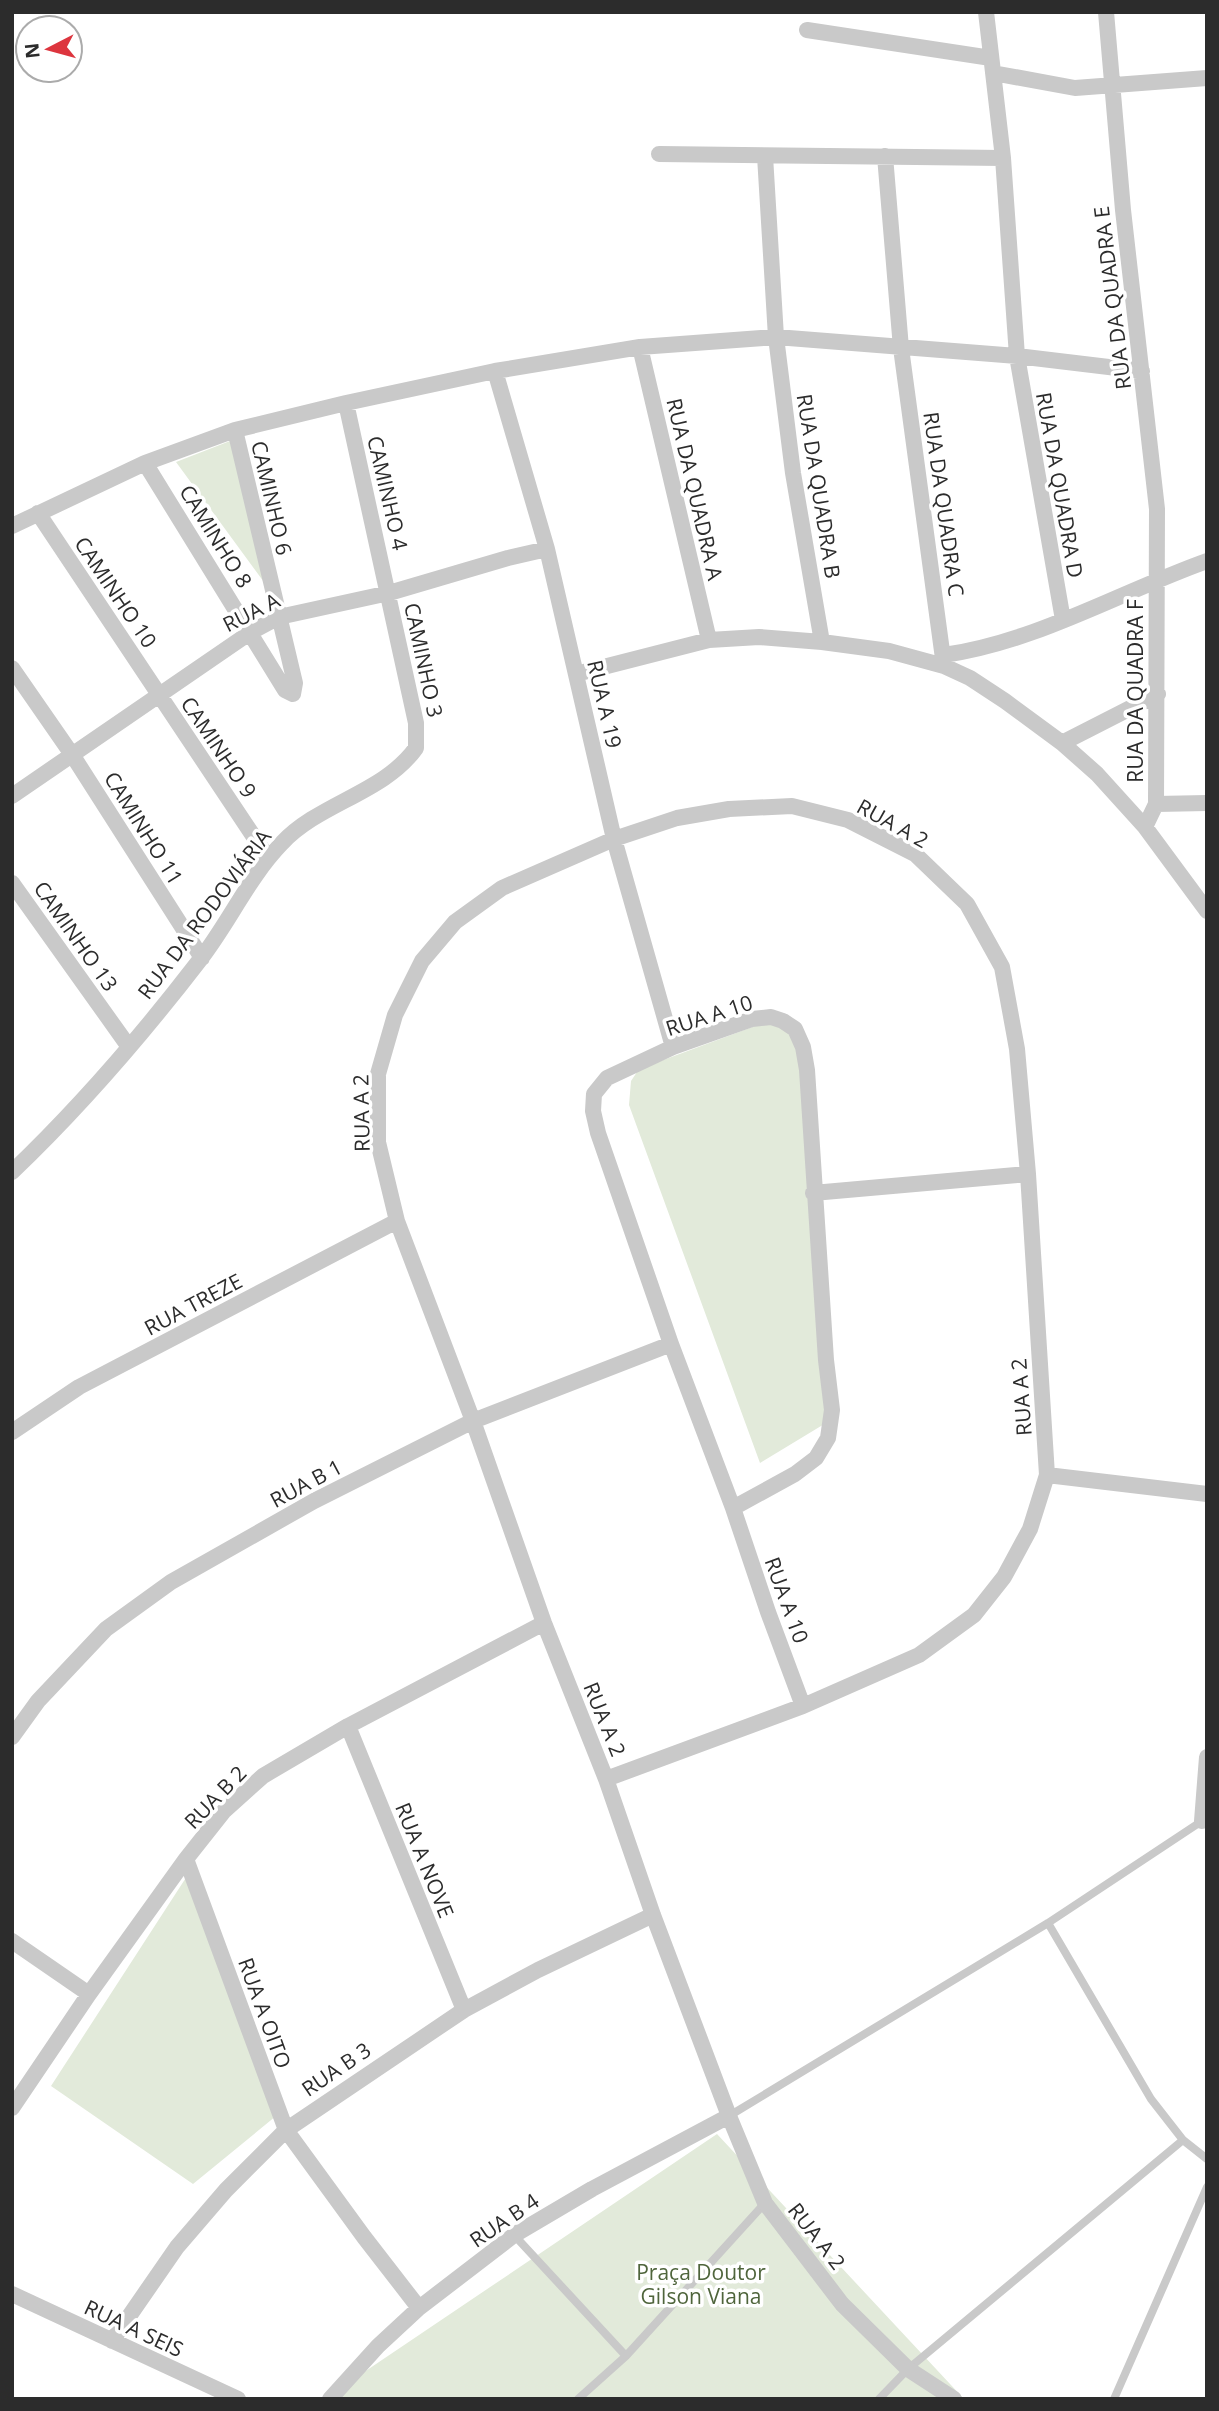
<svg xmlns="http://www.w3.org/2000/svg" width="1219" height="2411" font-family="'Open Sans',sans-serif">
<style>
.green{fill:#e2eada}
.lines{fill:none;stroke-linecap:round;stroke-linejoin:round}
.service{stroke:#c9c9c9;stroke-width:8}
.minor{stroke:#c9c9c9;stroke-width:16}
.labels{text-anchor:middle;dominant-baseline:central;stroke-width:7;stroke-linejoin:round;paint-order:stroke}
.street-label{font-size:21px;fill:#2c2c2c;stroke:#fff}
.park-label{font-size:21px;fill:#4f653c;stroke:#fff}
</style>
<rect width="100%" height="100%" fill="#fff"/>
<!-- green -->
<path class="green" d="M230,441L269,589L176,462Z
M769,1021L801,1041L826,1423L760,1463L629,1105L631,1081L639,1069Z
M189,1873L276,2116L193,2184L51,2086Z
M717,2134L964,2399H345L336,2391Z"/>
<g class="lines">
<!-- service -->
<path class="service" d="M1048,1923L1151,2099L1183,2140L1207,2159
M729,2116L1048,1923L1202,1821
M514,2235L626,2356
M578,2399L626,2356L765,2203
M879,2399L908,2369L1183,2140
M1114,2399L1207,2187"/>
<!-- minor -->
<path class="minor" d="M986,12L1003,158L1017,356L1063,620
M1106,12L1123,210L1157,509L1156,804
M807,30L991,58
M993,73L1075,88L1207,78
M659,154L1003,158
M765,156L776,337L793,473L822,642
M885,156L901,348L944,666
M640,347L709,640
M495,371L547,549L614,839L673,1047
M145,463L285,690L293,694L295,683L235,430
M38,513L268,858
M12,526L145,463L235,430L346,403L495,371L640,347L776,337L1017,356L1142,371
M944,655C1036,642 1120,592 1207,561
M12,668L73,756L202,958
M576,674L709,640L759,637L822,642L889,651L944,666L970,678L1005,701L1062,743L1097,774L1145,827L1207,911
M1062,743L1158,694
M12,796L251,632L279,617L389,593L508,558L547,549
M1145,827L1156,804L1207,803
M12,883L129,1047
M12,1172C80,1107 142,1035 199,961C229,923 248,878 282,843C319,803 384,793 416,748V723L346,403
M813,1193L1028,1174
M12,1432L79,1387L397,1221
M1047,1475L1207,1494
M733,1508L795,1474L816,1458L828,1438L832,1410L826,1360L807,1070L803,1047L795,1029L783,1021L771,1017L752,1019L673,1047L607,1078L594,1094L593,1111L598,1133L671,1344L733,1508L768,1612L803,1706
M348,1726L464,2010
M12,1737L38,1701L106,1629L171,1582L314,1501L473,1421L671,1344
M606,1779L803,1706L919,1655L974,1615L1004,1577L1030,1529L1047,1475L1028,1174L1017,1049L1002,967L967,904L915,854L848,820L792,806L729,809L677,818L614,839L502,888L455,922L422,961L395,1015L378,1074V1142L397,1221L473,1421L544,1623L606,1779L653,1915L729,2116L765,2203L842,2304L908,2369L954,2399
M1202,1821L1207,1757
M186,1859L286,2130L364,2237L419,2308
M12,1941L89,1994
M12,2108L89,1994L186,1859L224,1811L263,1776L348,1726L544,1623
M12,2294L238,2399
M112,2341L177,2247L226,2190L286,2130L464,2010L538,1970L653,1915
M330,2399L378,2346L419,2308L514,2235L592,2189L729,2116"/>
</g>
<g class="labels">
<!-- street labels -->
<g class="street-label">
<text transform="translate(1112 298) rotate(-97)">RUA DA QUADRA E</text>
<text transform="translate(1060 485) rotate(80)">RUA DA QUADRA D</text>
<text transform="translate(819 486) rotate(81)">RUA DA QUADRA B</text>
<text transform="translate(695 489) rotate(77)">RUA DA QUADRA A</text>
<text transform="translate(388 493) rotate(77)">CAMINHO 4</text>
<text transform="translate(272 498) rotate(77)">CAMINHO 6</text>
<text transform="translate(944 504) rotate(82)">RUA DA QUADRA C</text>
<text transform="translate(216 536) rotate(58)">CAMINHO 8</text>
<text transform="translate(116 592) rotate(56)">CAMINHO 10</text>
<text transform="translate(251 612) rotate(-27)">RUA A</text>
<text transform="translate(424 660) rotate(78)">CAMINHO 3</text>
<text transform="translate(1135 691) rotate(-90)">RUA DA QUADRA F</text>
<text transform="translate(605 704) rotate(77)">RUA A 19</text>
<text transform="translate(219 747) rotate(56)">CAMINHO 9</text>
<text transform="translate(893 823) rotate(29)">RUA A 2</text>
<text transform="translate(144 828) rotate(58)">CAMINHO 11</text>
<text transform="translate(204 914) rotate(-53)">RUA DA RODOVIÁRIA</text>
<text transform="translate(76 936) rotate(55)">CAMINHO 13</text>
<text transform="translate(709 1015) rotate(-18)">RUA A 10</text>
<text transform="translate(361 1113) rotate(-91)">RUA A 2</text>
<text transform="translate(193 1304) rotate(-28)">RUA TREZE</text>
<text transform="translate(1021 1397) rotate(-94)">RUA A 2</text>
<text transform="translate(306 1483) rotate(-28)">RUA B 1</text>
<text transform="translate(787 1600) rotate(70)">RUA A 10</text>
<text transform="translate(605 1719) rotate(68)">RUA A 2</text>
<text transform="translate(215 1797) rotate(-46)">RUA B 2</text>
<text transform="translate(425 1860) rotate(68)">RUA A NOVE</text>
<text transform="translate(265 2013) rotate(70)">RUA A OITO</text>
<text transform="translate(336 2069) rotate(-34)">RUA B 3</text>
<text transform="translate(504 2220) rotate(-34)">RUA B 4</text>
<text transform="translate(817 2236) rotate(52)">RUA A 2</text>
<text transform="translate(134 2328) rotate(25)">RUA A SEIS</text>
</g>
<!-- park labels -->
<g class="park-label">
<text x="701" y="2272">Praça Doutor<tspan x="701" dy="24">Gilson Viana</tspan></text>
</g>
</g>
<!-- border -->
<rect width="1219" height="2411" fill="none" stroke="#2c2c2c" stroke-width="28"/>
<!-- north arrow -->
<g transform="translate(49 49) rotate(264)"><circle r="33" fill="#ffffff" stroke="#ababab" stroke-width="2"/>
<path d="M0-5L12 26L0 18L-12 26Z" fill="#dd353e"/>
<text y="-10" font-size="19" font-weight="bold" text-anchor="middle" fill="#2c2c2c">N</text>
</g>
</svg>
